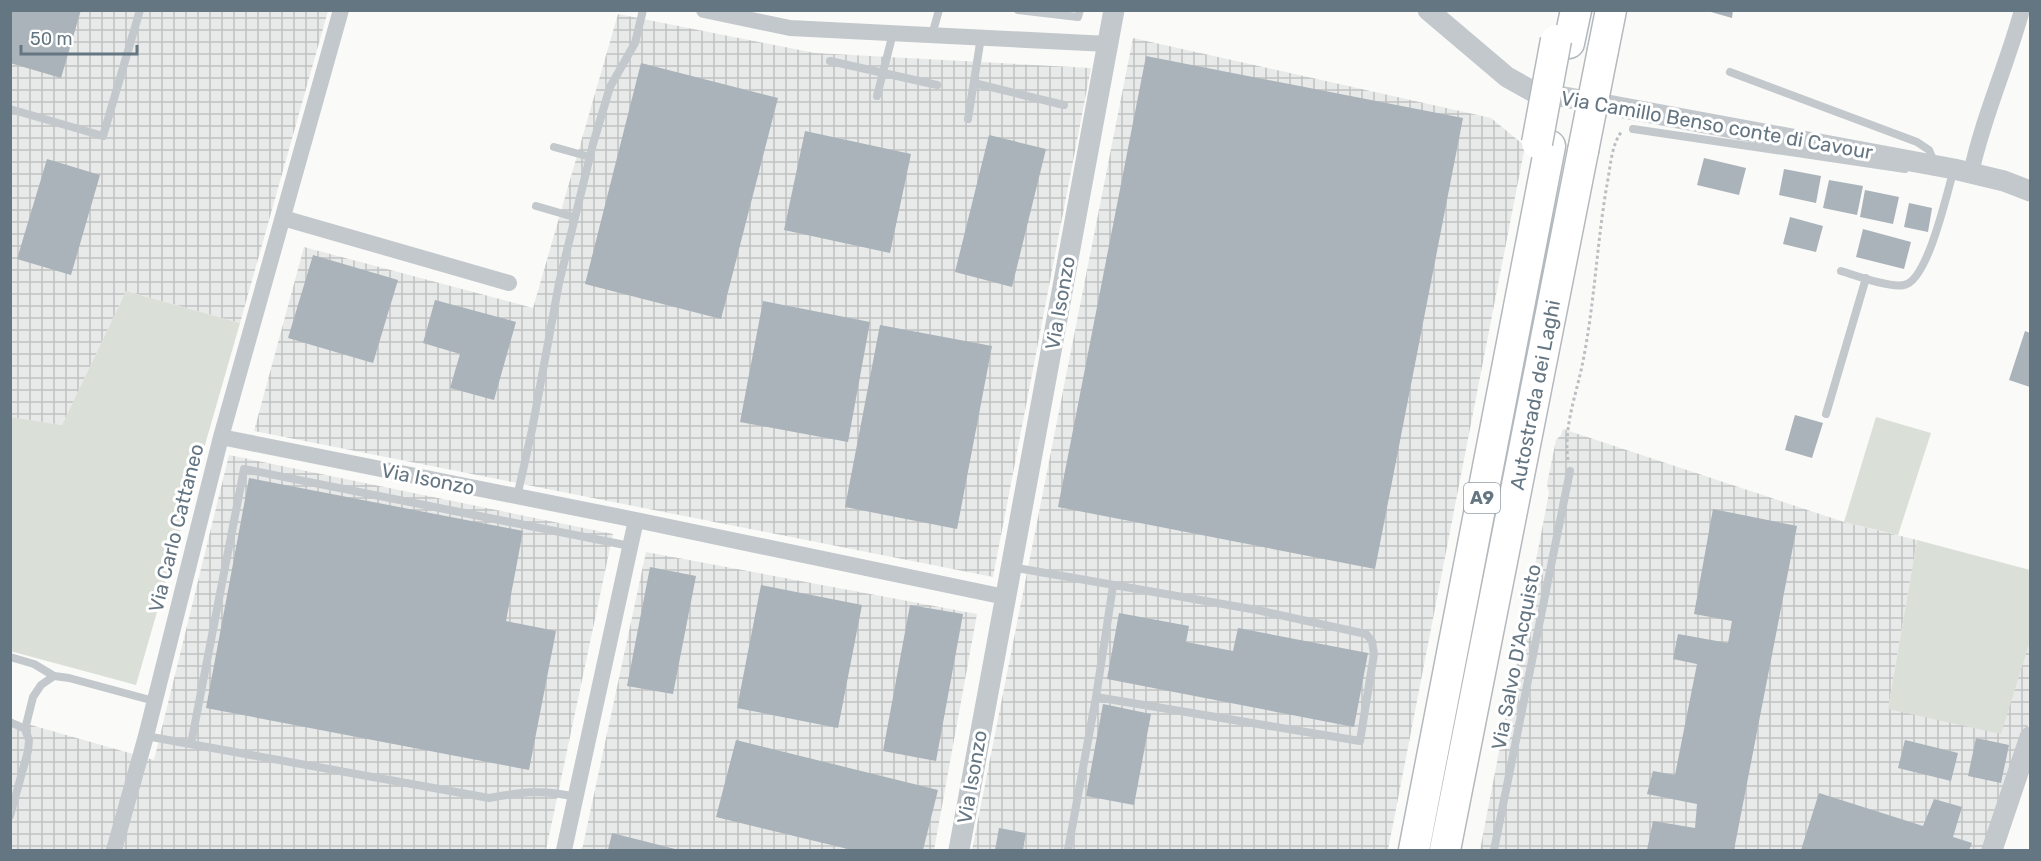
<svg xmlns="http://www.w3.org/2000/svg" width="2041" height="861" font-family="Rubik,sans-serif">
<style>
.industrial{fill:url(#industrial-grid)}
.green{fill:#dadfd7}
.building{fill:#aab3b9}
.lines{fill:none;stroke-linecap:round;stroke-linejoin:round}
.motorway-casing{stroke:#b4b9bd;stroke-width:33}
.path{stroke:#bbbfc2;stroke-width:3;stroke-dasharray:3 3;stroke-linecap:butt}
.service{stroke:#c3c8cc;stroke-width:8}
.minor{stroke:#c3c8cc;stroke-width:16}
.tertiary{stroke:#c3c8cc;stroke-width:21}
.motorway{stroke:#fff;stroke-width:30}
.motorway-bridge-casing{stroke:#b4b9bd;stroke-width:33;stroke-linecap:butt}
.motorway-bridge{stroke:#fff;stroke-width:30}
.labels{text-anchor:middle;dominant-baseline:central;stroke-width:6;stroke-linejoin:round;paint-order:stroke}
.shield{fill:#fff;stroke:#939fa8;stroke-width:1.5}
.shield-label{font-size:18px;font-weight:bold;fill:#657683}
.street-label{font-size:20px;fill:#657683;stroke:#fff}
</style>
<defs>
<pattern id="industrial-grid" width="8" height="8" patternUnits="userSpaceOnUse" patternTransform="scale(1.5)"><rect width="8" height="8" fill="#e8e9e9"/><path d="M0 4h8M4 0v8" fill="none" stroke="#c0c1c2"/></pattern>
</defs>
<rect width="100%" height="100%" fill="#fafaf8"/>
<!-- industrial -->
<path class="industrial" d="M10,11H328L240,323L126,291L62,425L11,417Z
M618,14L815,53L1091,68L993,577L254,431L304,247L533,308Z
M1133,38L1491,118L1525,146L1388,850H972Z
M1563,429L1844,522L1917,540L1888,709L2030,641V720L1986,850H1480L1549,493L1547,484L1556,440L1561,435Z
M229,455L613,534L546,850H11L10,719L154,760Z
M646,552L977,614L934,850H582Z"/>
<!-- green -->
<path class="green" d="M126,291L240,323L136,685L10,651L11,417L62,425Z
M1876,417L1931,433L1898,535L1844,522Z
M1917,540L2030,570V641L2001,734L1888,709Z"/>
<!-- building -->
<path class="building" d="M10,10H81L61,78L10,63Z
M1704,10H1733L1732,18Z
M1146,56L1463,118L1375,569L1058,507Z
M641,63L778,98L721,319L585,284Z
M805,131L911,154L890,253L784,230Z
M989,135L1046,149L1012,287L955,272Z
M1704,158L1746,168L1739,195L1697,185Z
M47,159L100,175L71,275L17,259Z
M1784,169L1821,176L1816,203L1779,195Z
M1829,180L1863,186L1857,215L1823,208Z
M1865,190L1899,197L1893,224L1860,217Z
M1909,203L1932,208L1928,232L1904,227Z
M1790,217L1823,226L1816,252L1783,244Z
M1863,229L1911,242L1904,269L1856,257Z
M313,255L398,280L373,363L288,338Z
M435,300L516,322L494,400L450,388L460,354L423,343Z
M763,301L870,322L848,442L740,422Z
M880,325L992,346L957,529L845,507Z
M2025,331L2030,333V387L2009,380Z
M1795,415L1823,423L1812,458L1785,450Z
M249,478L523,531L506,621L556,631L529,770L206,708Z
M1713,509L1797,526L1734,850H1647L1653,821L1695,828L1697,804L1647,794L1653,771L1675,775L1697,664L1673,659L1678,634L1728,643L1732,621L1694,614Z
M650,567L696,576L673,694L627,686Z
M761,585L862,605L838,728L737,708Z
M910,605L963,614L936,761L883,751Z
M1119,613L1189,626L1186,642L1233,651L1238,628L1368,653L1354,727L1107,679Z
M1103,704L1151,714L1134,805L1086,796Z
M1976,738L2009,745L2001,783L1968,776Z
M736,740L938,790L923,850H852L716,817Z
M1905,740L1958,753L1951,781L1898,768Z
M1819,793L1923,826L1934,799L1962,807L1953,837L1972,843L1969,850H1801Z
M999,828L1026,833L1023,850H995Z
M612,833L679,850H608Z"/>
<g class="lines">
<!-- motorway casing -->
<g class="motorway-casing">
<path id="motorway" d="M1569,43L1576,10
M1603,50L1611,10
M1414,850L1550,146
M1445,850L1583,151"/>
</g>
<!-- path -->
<path class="path" d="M1568,460C1563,427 1577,393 1583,361C1595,301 1597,239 1608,179C1611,162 1612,144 1622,131"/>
<!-- service -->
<path class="service" d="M1018,10L1078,17L1080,10
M932,35L939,10
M830,61L937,85
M1730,72L1917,142L1929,150L1935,164
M974,83L1064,105
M877,96L893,33
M10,109L103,136L140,10
M968,119L981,37
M1633,129L1905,169
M554,147L590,157
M536,206L574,217
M1841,271C1857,276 1889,288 1904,285C1928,281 1947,192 1954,169
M1826,414L1866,278
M517,497L532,430L559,283L593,144L610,87L635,43L643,10
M1011,567L1257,610L1366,634L1372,641L1374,654L1360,741L1096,697L1068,850
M10,657L34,664L54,676
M1096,697L1113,586
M10,722L25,729
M146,736L489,798C521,792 543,789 576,797
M191,744L244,469L630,546
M10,816L28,751L29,740L25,729L33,697L41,685L54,676L69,678L154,701
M1494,850L1570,471"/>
<!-- minor -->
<path class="minor" d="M704,10L790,28L1108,44
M1971,173C1983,117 2007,65 2022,10
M283,218L509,283
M221,437L636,520L1005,597
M114,850L146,736L221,437L341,10
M564,850L636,520"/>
<!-- tertiary -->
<path class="tertiary" d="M1428,10L1507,77L1532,91L1954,169L2004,181L2030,191
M959,850L1114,10
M1992,850L2030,737"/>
<!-- motorway -->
<use href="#motorway" class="motorway"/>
<!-- motorway-bridge casing -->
<g class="motorway-bridge-casing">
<path id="motorway-bridge" d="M1537,143L1556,40
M1583,151L1603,50"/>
</g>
<!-- motorway-bridge -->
<use href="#motorway-bridge" class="motorway-bridge"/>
</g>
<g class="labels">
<!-- shield labels -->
<rect class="shield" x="1464" y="483" width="36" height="30" rx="4.5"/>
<g class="shield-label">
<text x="1482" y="498">A9</text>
</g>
<!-- street labels -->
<g class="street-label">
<text transform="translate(1717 125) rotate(10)">Via Camillo Benso conte di Cavour</text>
<text transform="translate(1060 303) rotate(-80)">Via Isonzo</text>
<text transform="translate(1535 395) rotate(-79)">Autostrada dei Laghi</text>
<text transform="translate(428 479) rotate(11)">Via Isonzo</text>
<text transform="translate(176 528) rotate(-76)">Via Carlo Cattaneo</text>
<text transform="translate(1516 657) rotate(-79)">Via Salvo D'Acquisto</text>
<text transform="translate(972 777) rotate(-80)">Via Isonzo</text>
</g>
</g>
<!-- border -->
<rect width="2041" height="861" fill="none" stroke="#657683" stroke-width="24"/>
<!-- scale -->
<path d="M21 45v9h116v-9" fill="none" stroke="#657683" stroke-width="3"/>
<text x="30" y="45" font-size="18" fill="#657683" stroke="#ffffff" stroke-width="4.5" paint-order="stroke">50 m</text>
</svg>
